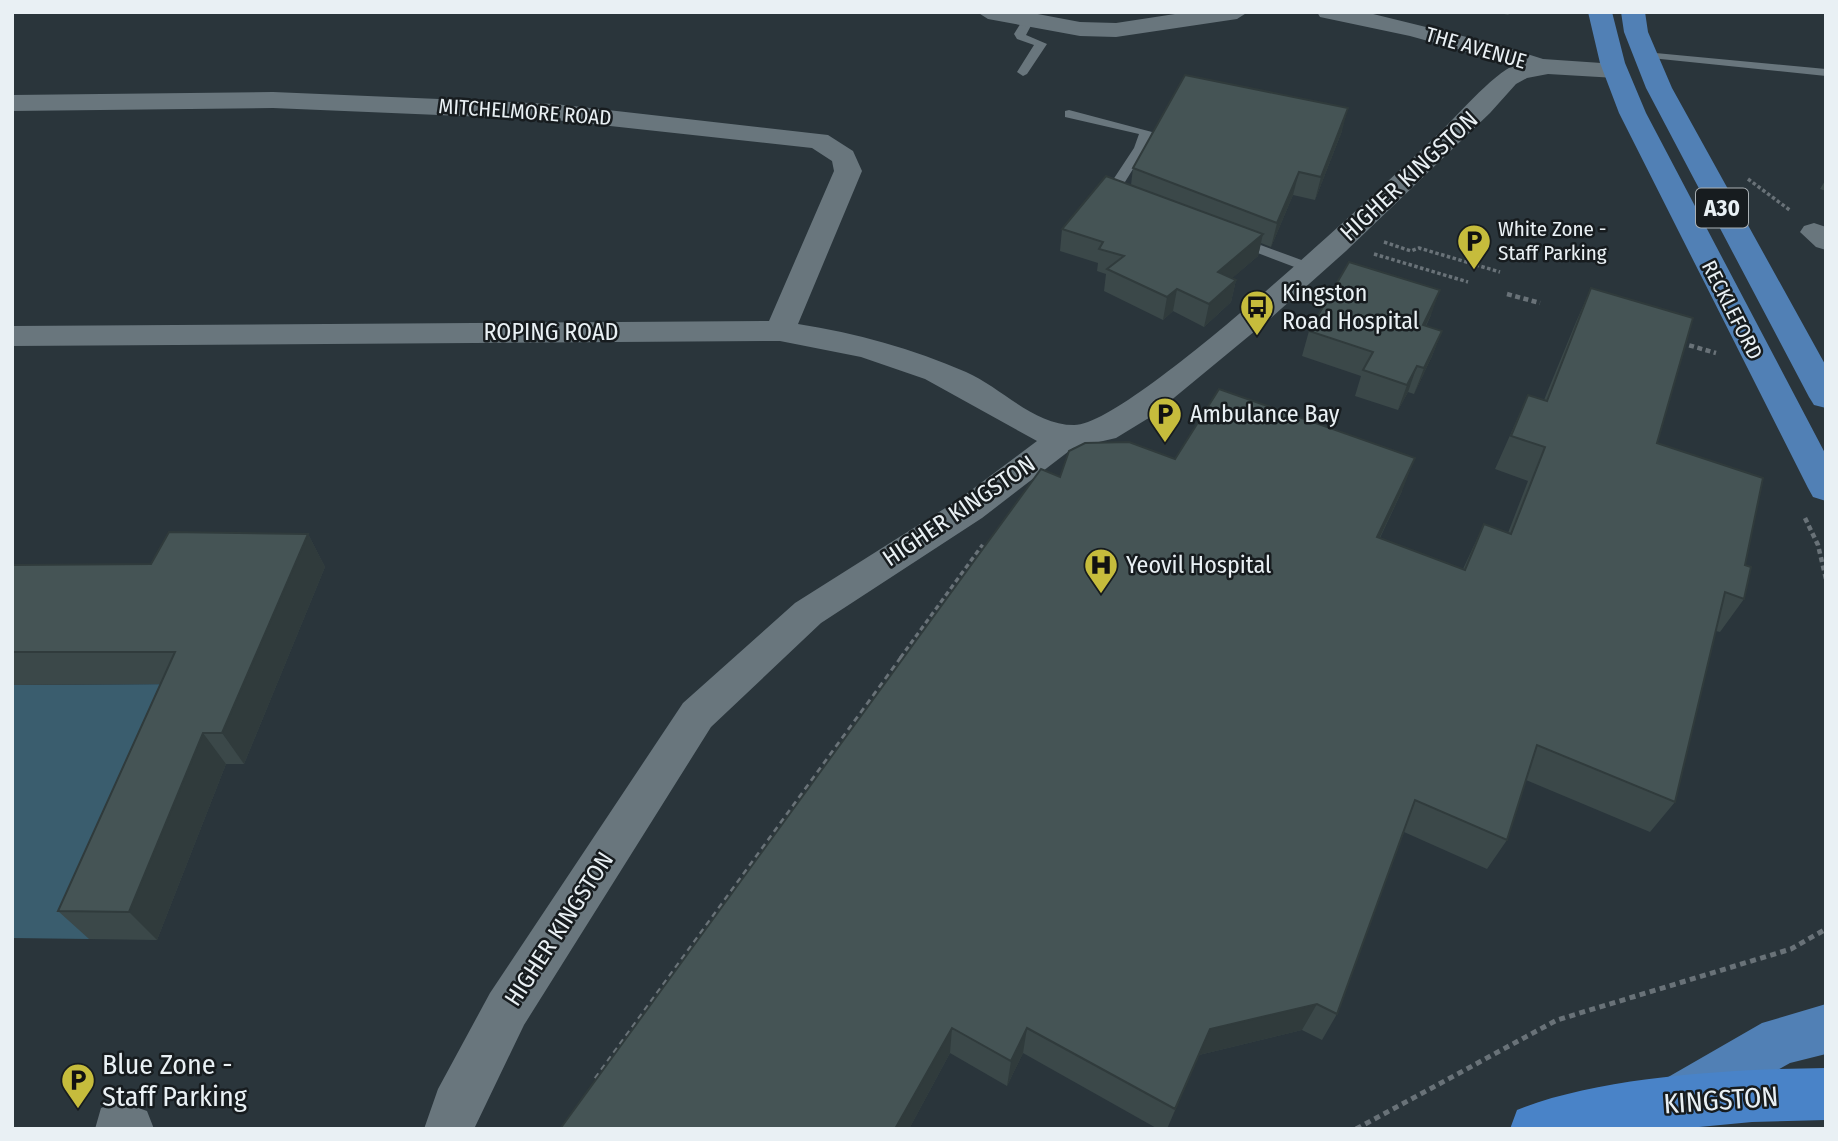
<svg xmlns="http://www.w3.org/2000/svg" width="1838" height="1141" font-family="'Fira Sans Condensed',sans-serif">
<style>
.green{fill:#3a5d6e}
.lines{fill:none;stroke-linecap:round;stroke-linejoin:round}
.path-far2{stroke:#697278;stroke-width:3.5;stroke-dasharray:3.5 2.5;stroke-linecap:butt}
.path-far1{stroke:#697278;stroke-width:4.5;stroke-dasharray:5 3.5;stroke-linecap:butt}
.path{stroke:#697278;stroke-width:5;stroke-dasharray:6 4.5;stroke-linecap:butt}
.service{fill:#69767d;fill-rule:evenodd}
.minor{fill:#69767d;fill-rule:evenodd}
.primary{fill:#5180b5;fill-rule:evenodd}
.trunk{fill:#4983c8;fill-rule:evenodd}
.wall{fill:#3b4849}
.shaded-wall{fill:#303b3c}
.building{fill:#455455;stroke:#303b3c;stroke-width:2}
.labels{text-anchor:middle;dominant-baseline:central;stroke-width:5;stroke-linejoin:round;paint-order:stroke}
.far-street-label{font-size:21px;fill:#e9f0f4;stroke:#171c1f}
.far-poi-label{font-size:21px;fill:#e9f0f4;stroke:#171c1f;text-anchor:start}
.shield{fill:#171c1f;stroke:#aab0b4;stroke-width:2}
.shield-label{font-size:23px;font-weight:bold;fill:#e9f0f4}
.street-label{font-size:24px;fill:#e9f0f4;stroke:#171c1f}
.poi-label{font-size:24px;fill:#e9f0f4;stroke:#171c1f;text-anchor:start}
.near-poi-label{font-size:28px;fill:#e9f0f4;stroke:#171c1f;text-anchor:start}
.near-street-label{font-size:28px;fill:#e9f0f4;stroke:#171c1f}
</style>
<rect width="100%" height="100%" fill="#2a353b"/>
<!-- green -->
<path class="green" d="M197,684L89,939L12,938V685Z"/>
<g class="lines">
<!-- path-far2 -->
<path class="path-far2" d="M1748,179L1791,211
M1384,242L1411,251L1419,248L1500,272
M1374,254L1468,282"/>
<!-- path-far1 -->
<path class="path-far1" d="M1507,294L1540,303
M1681,343L1716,353
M1805,518L1818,545L1826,579
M901,658L983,545"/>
<!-- path -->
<path class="path" d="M596,1079L903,656
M1356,1129L1557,1020L1791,949L1826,929"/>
<!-- service -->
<path class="service" d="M1028,17L1034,20L1026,35L1047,44L1027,74L1023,76L1017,72L1034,45L1017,39L1014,34L1024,18Z
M1645,52L1826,69V76L1641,57V53Z
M1069,110L1152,132L1146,148L1120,190L1126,192V198H1116L1105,192L1134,148L1139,134L1065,117V111Z
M1239,237L1315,265L1317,268L1310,272L1305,271L1234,244L1232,241Z"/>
<!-- minor -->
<path class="minor" d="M977,12H1027L1080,22L1116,23L1188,12H1248L1237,19L1116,37L1080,36L988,19Z
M1317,12H1365L1499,45L1543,59L1616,64L1625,66L1628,71L1625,76L1616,78L1548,74L1527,78L1516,84L1490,113L1346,251L1272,317L1152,416L1116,438L1073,448L982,518L821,623L711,727L524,1025L474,1129H424L438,1089L490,993L683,703L795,603L958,500L1037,441L925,379L861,357L780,341L12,346V326L769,321L834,171L832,161L812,148L555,120L273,108L12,111V95L273,92L555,104L828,135L853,151L862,171L798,324C856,333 913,349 966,372C1002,388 1034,425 1074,425C1129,426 1381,188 1433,139C1453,121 1493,73 1515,65L1410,36L1320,17Z
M1814,223L1826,227V250L1816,247L1800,232L1804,226Z
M119,1101L147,1111L154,1129H95L101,1108Z"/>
<!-- primary -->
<path class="primary" d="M1588,12H1612L1625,63L1646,113L1826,455V501L1813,497L1808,488L1619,113L1600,63Z
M1621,12H1645L1648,32L1672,88L1826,366V408L1814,405L1809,397L1646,88L1624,32Z
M1826,1004V1054L1790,1063L1681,1124L1663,1116L1655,1098L1663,1080L1762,1023Z"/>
<!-- trunk -->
<path class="trunk" d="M1826,1068V1120L1752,1122L1678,1129H1510L1517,1110C1601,1076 1735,1069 1826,1068Z"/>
</g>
<!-- wall -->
<path class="wall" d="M1496,12H1511L1508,15Z
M1342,131L1315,200L1293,195L1271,247L1261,243L1258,256L1232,278L1236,280L1231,302L1204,327L1173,311L1163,320L1104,291L1106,274L1097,271L1098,263L1060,251L1062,229L1131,185L1133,168Z
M1826,179V191L1820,189Z
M1591,288L1657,443L1745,565L1744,599L1720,632L1716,631L1675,802L1650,832L1526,780L1507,840L1487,869L1404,832L1337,1014L1322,1040L1302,1030L1199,1055L1167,1129H1158L1023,1053L1007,1086L950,1053L909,1129H560L1060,477L1175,459L1402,491L1380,538L1463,569L1484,524L1508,533L1528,481L1495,469L1528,395L1544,400L1576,322Z
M1431,315L1426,326L1442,331L1432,356L1414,394L1408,392L1398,410L1355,396L1361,376L1302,356L1309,331Z
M308,534L325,567L244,764H226L157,940L89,939L58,911L160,684L12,685V565L151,564Z"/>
<!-- shaded-wall -->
<path class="shaded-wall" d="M1348,108L1342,131L1315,200L1321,177Z
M1299,172L1293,195L1271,247L1277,223Z
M1263,234L1258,256L1214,294L1218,272Z
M1236,280L1231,302L1204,327L1209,304Z
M1177,289L1173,311L1163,320L1167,297Z
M1440,290L1431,315L1413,350L1423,325Z
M1442,331L1432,356L1414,394L1424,368Z
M1417,366L1408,392L1398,410L1407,385Z
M1415,458L1402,491L1364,570L1377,537Z
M308,534L325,567L244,764L222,733Z
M203,733L226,764L157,940L129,912Z
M1317,1004L1302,1030L1199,1055L1167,1129L1210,1029Z
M952,1028L950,1053L909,1129H895Z
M1027,1028L1023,1053L1007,1086L1011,1061Z"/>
<!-- building -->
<path class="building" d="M1185,75L1348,108L1321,177L1299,172L1277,223L1133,168Z
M1106,176L1263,234L1218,272L1236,280L1209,304L1177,289L1167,297L1107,269L1124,256L1099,249L1103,242L1062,229Z
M1349,262L1440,290L1423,325L1442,331L1424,368L1417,366L1407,385L1363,370L1373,352L1309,331Z
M1591,288L1693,318L1657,443L1763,478L1745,565L1751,567L1744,599L1725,592L1675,802L1537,745L1507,840L1415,800L1337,1014L1317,1004L1210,1029L1175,1109L1027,1028L1011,1061L952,1028L895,1129H560L1041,469L1060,477L1069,451L1085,443L1129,442L1175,459L1219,389L1415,458L1377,537L1465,570L1484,524L1511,534L1545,447L1511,436L1528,395L1547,401Z
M169,532L308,534L222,733H203L129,912L58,911L175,652H12V565L151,564Z"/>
<!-- icons -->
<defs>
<g id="parking-pin" transform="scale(1.75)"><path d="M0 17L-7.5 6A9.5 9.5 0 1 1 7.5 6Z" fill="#c6bc3c" stroke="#171c1f"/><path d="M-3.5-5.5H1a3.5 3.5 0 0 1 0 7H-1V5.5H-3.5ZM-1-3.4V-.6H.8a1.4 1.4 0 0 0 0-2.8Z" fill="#111"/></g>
<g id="bus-pin" transform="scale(1.75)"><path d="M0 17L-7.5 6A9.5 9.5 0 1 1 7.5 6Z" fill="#c6bc3c" stroke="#171c1f"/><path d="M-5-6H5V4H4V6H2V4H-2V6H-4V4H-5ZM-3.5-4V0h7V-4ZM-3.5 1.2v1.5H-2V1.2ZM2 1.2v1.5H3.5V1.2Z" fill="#111"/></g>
<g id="hospital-pin" transform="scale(1.75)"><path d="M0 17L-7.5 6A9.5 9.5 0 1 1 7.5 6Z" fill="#c6bc3c" stroke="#171c1f"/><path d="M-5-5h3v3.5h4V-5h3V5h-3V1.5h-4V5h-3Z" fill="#111"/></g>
</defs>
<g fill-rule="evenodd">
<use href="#parking-pin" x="1474" y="241"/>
<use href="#bus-pin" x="1257" y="307"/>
<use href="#parking-pin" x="1165" y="414"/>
<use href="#hospital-pin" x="1101" y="565"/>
<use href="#parking-pin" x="78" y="1080"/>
</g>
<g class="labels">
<!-- far-street labels -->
<g class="far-street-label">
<text transform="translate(1476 48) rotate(16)">THE AVENUE</text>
<text transform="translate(525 112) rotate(4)">MITCHELMORE ROAD</text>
<text transform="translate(1732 310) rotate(63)">RECKLEFORD</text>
</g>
<!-- far-poi labels -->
<g class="far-poi-label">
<text x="1498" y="229">White Zone -<tspan x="1498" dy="24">Staff Parking</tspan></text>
</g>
<!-- shield labels -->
<rect class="shield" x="1696" y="188.5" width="52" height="39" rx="5"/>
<g class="shield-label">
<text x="1722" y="208">A30</text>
</g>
<!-- street labels -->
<g class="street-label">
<text transform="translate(1409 176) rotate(-43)">HIGHER KINGSTON</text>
<text x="551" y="332">ROPING ROAD</text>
<text transform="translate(959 511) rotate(-34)">HIGHER KINGSTON</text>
<text transform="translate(559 929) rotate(-57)">HIGHER KINGSTON</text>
</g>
<!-- poi labels -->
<g class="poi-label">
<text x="1282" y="293">Kingston<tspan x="1282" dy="28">Road Hospital</tspan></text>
<text x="1190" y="414">Ambulance Bay</text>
<text x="1126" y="565">Yeovil Hospital</text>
</g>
<!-- near-poi labels -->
<g class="near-poi-label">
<text x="102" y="1064">Blue Zone -<tspan x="102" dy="32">Staff Parking</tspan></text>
</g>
<!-- near-street labels -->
<g class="near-street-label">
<text transform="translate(1721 1100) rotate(-4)">KINGSTON</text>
</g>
</g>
<!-- border -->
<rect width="1838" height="1141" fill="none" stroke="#e9f0f4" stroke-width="28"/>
</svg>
